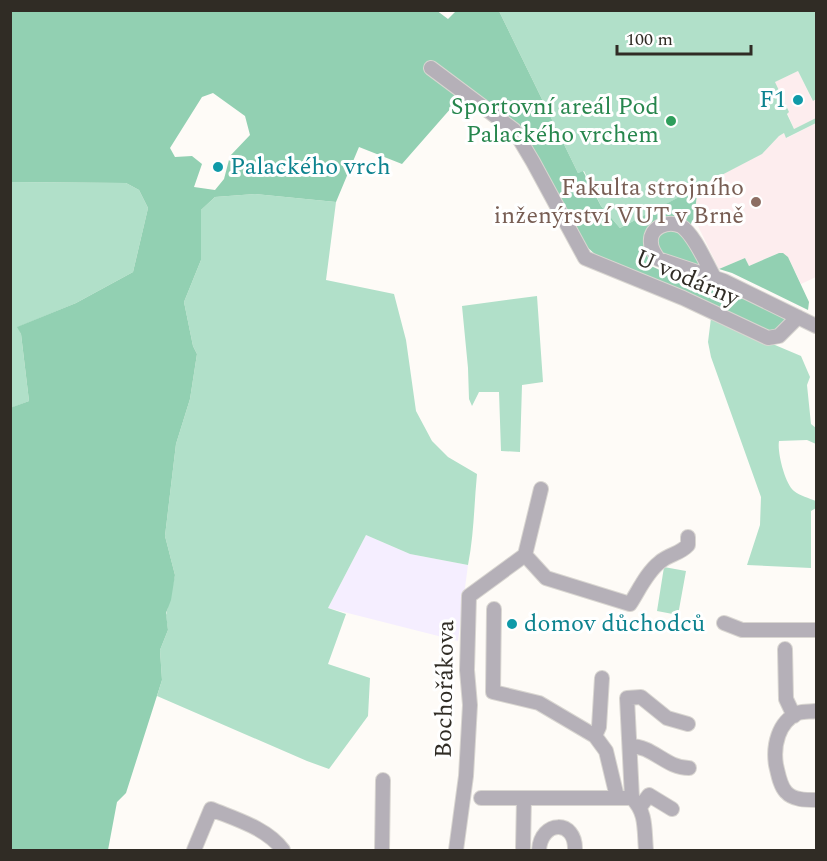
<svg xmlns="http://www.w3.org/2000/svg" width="827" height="861" font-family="Spectral,serif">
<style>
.industrial{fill:#f5eeff}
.education{fill:#fdedee}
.green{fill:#b1e0c9}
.forest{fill:#92d0b2;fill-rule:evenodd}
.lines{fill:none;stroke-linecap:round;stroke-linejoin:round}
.minor-casing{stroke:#d9d6d1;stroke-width:16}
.minor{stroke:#b5b0b8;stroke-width:14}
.culture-dot{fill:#0f9aa8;stroke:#fff;stroke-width:2}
.leisure-dot{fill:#2e9e5b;stroke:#fff;stroke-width:2}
.education-dot{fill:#8d6e63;stroke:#fff;stroke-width:2}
.labels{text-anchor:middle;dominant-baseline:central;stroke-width:6;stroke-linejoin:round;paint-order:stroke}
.culture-label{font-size:24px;fill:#0d838f;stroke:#fff;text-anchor:start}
.leisure-label{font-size:24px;fill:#27864d;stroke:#fff;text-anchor:end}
.education-label{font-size:24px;fill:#785e54;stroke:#fff;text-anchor:end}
.street-label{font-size:24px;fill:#302c25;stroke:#fff}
</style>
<rect width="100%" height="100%" fill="#fefbf7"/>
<!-- industrial -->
<path class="industrial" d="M366,535L410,554L468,565L458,641L328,608Z"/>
<!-- education -->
<path class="education" d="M798,71L812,100L816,99V119L794,129L774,82Z
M816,123V277L801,284L788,257L779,253L749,266L745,258L719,269L694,218L698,187L761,154L779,136L784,133L787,138Z"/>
<!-- green -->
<path class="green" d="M499,11H816V99L813,101L798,71L775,82L789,112L787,114L794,129L816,118V123L786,138L784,133L779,136L762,154L620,228L601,206L584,171L578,173Z
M10,182L126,183L139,190L148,208L133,272L76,303L18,327L21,334L29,401L11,408Z
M255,194L336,202L326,280L394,294L406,340L416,411L432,441L448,457L477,474C474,505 474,535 468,565L410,554L366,535L328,608L346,614L328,664L370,678L368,716L329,769L307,761L157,696L162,680L160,650L168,630L166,615L175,575L165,536L176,444L190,399L197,354L193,346L184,302L201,260V210L215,197Z
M537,296L543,382L522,385L520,452L501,451L499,392H479L472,406L469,399L468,368L462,306Z
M711,318L801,356L810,377L807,385L811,424L816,428V444L807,440L779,441C777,452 785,484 794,491C800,496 809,498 816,501V508L811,511V568L747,565L760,525L761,497L711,357L708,342Z
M664,567L686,571L678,615L657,611Z"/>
<!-- forest -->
<path class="forest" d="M436,10L448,19L456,11H499L578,173L583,171L601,206L620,228L698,187L694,218L690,226L660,221L652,260L649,265L666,273L725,291L788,318L772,337L599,258L585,245L525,141L504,114L465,88L459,99L402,164L359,147L336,202L255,194L215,197L201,210V260L184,302L193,346L197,354L190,399L176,444L165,536L175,575L171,600L166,613L168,630L160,650L162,680L126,793L117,802L108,850H11L10,408L29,401L21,334L17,327L76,303L133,272L148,208L139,190L126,183L11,182V11ZM213,93L245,116L250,135L230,156L224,179L215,190L194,187L202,164L192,156L175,157L170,148L202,97Z
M673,228L683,234L702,267L667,259L656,246L659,234Z
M779,253H783L788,257L809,302L808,310L732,273L719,269L745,258L749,266Z"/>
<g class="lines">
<!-- minor casing -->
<g class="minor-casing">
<path id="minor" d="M431,68L514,130L533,162L585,258L683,298L768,338L779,336L798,317
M714,277C706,263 694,234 681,226C668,220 649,227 651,243C651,249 655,254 658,259L724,281L816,326
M525,555L546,578L630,604C639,590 647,572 660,562C669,554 680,554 688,545V537
M494,609L493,692L539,703L595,736L606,751L617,797
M724,623L742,630H816
M785,649L786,699L794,716
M816,711C810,712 804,711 798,713C778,722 773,746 776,765C778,773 780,786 786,792C793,800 806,800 816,800
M595,736L599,727L602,678
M630,746C653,746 666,768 689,768
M481,798H632C647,813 644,830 646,850
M632,798L627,698L641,697L667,718L688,724
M640,807L649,795L672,809
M523,848L524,798
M194,850L211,809C235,819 267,828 283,850
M382,850L383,780
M456,850L466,776L470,705L467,670L469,596L525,555L541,489
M539,850C541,820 576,819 575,850"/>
</g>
<!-- minor -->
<use href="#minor" class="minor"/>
</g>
<!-- markers -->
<g class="culture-dot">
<circle cx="798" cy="100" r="6"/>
<circle cx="218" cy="167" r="6"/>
<circle cx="512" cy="624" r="6"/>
</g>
<circle class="leisure-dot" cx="671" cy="121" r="6"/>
<circle class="education-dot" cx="756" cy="202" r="6"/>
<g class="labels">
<!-- culture labels -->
<g class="culture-label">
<text x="786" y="100" text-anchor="end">F1</text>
<text x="230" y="167">Palackého vrch</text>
<text x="524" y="624">domov důchodců</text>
</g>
<!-- leisure labels -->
<g class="leisure-label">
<text x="659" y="107">Sportovní areál Pod<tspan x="659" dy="28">Palackého vrchem</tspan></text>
</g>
<!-- education labels -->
<g class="education-label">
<text x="744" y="188">Fakulta strojního<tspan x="744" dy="28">inženýrství VUT v Brně</tspan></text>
</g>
<!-- street labels -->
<g class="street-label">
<text transform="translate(687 278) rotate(23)">U vodárny</text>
<text transform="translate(445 689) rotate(-89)">Bochořákova</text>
</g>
</g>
<!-- border -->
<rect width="827" height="861" fill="none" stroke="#302c25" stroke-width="24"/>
<!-- scale -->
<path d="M617 45v9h134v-9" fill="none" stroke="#302c25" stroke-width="3"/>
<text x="626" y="45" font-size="18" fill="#302c25" stroke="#ffffff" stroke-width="4.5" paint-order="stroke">100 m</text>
</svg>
